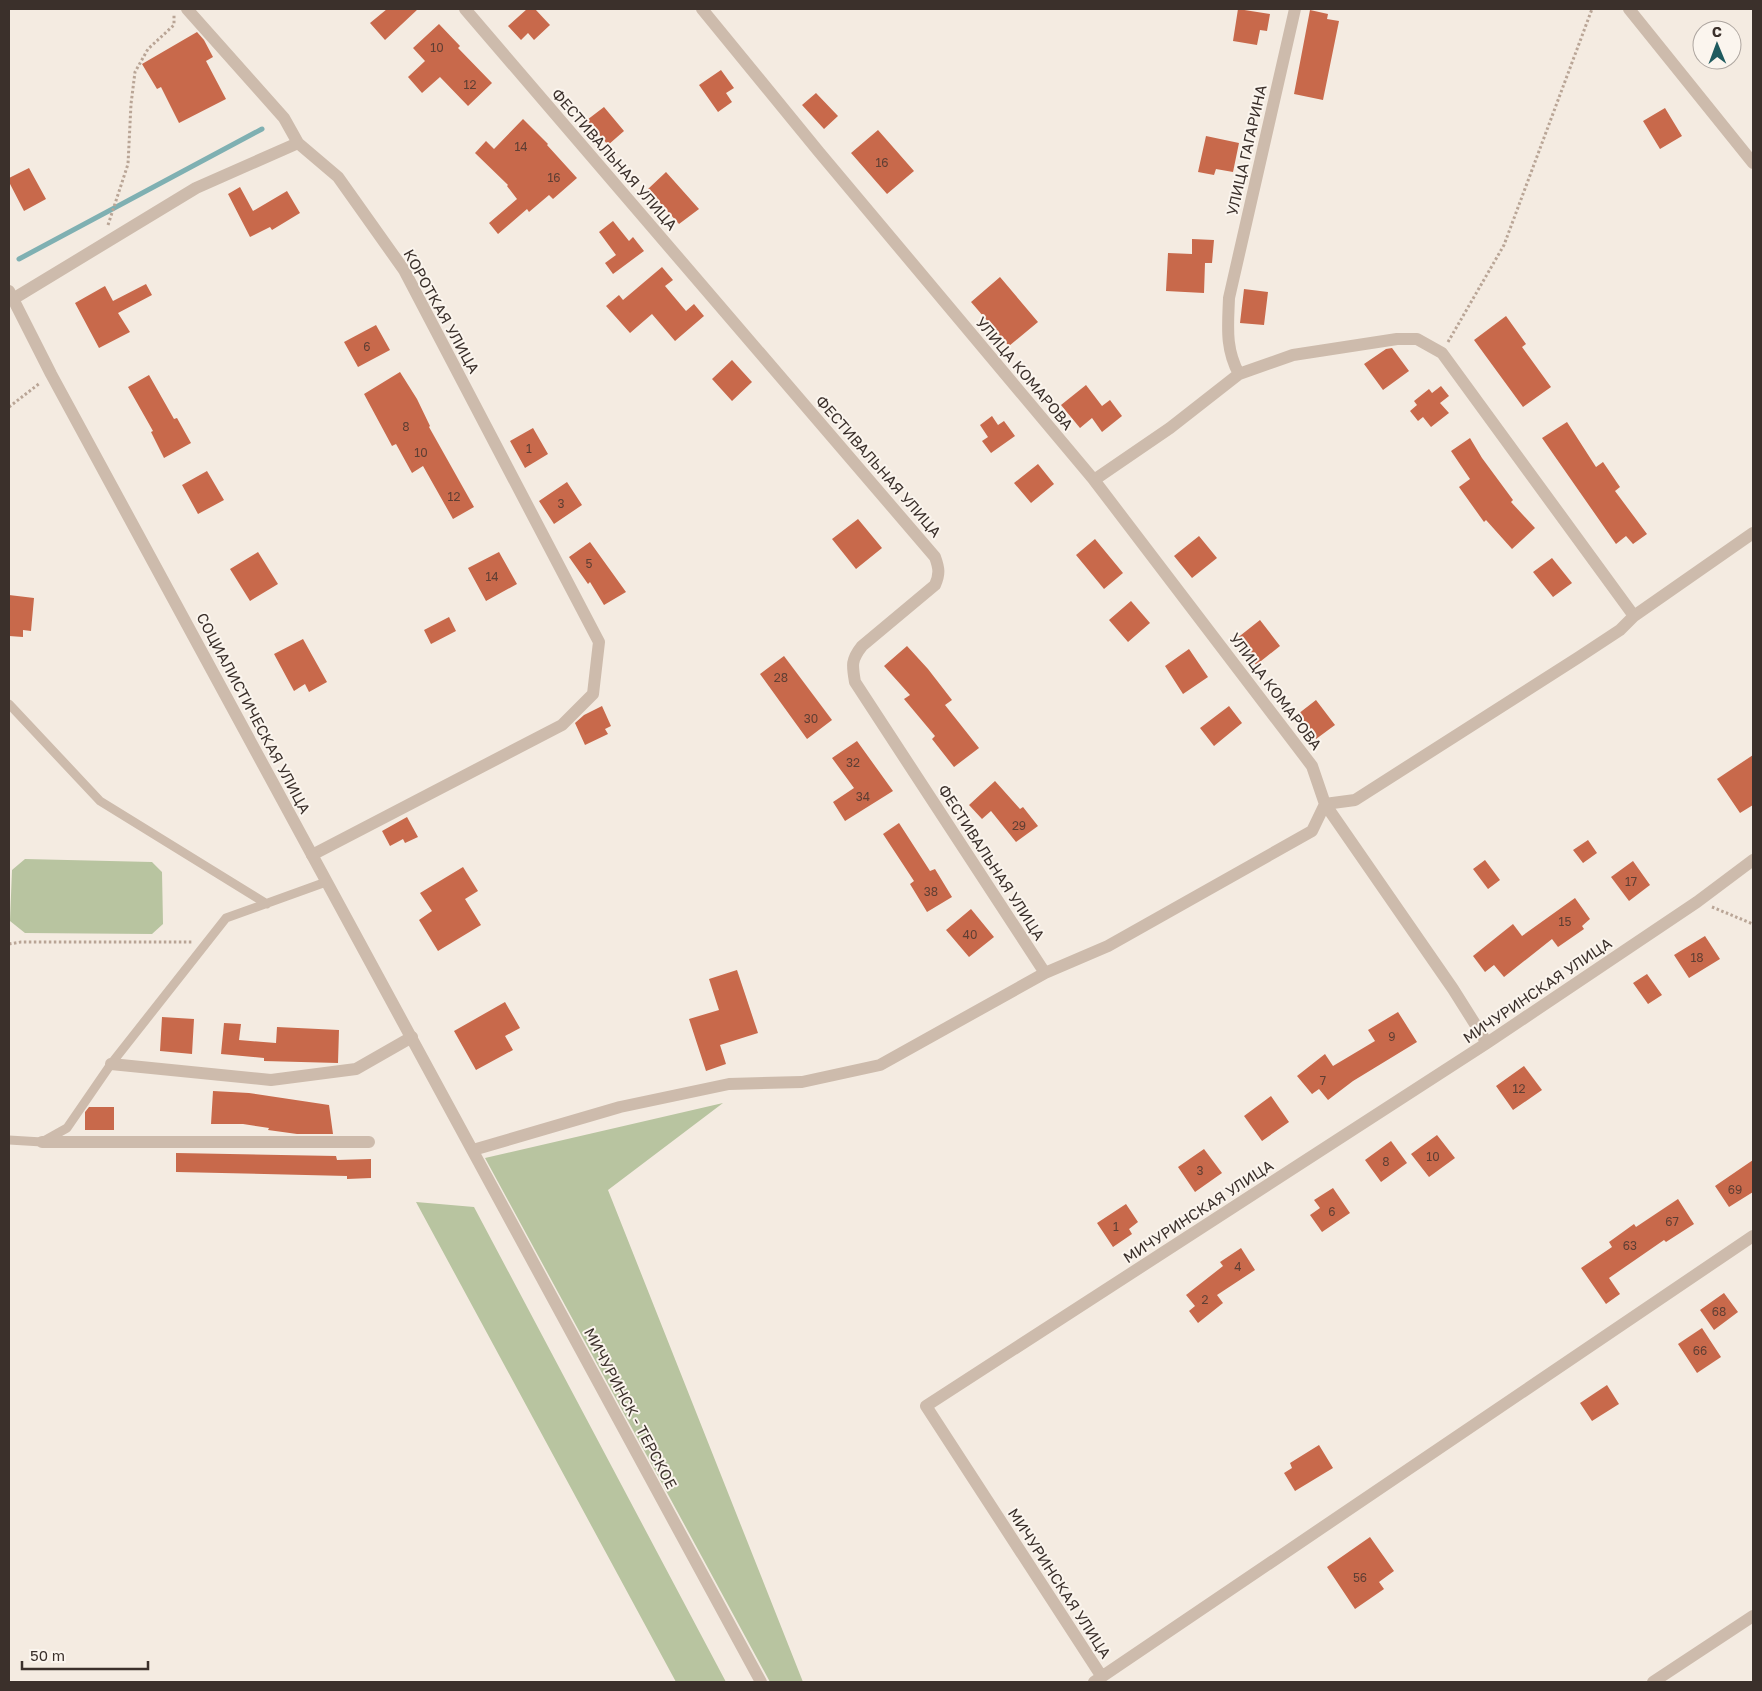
<svg xmlns="http://www.w3.org/2000/svg" width="1762" height="1691" font-family="'Golos Text',sans-serif">
<style>
.green{fill:#b8c4a0}
.lines{fill:none;stroke-linecap:round;stroke-linejoin:round}
.stream{stroke:#7fb0b2;stroke-width:5}
.building{fill:#c8694b}
.path{stroke:#b9a596;stroke-width:3;stroke-dasharray:2.5 2.5;stroke-linecap:butt}
.service{stroke:#cdbbac;stroke-width:9}
.minor{stroke:#cdbbac;stroke-width:12}
.tertiary{stroke:#cdbbac;stroke-width:12}
.labels{text-anchor:middle;dominant-baseline:central;stroke-width:4;stroke-linejoin:round;paint-order:stroke}
.number-label{font-size:12px;fill:#5e3e33}
.street-label{font-size:15px;fill:#3b302b;stroke:#fbf5ee}
</style>
<rect width="100%" height="100%" fill="#f4ebe1"/>
<!-- green -->
<path class="green" d="M25,859L152,862L162,872L163,924L152,934L25,933L10,921L12,870Z
M723,1103L608,1190L803,1682H770L485,1158Z
M416,1202L474,1207L726,1682H676Z"/>
<g class="lines">
<!-- stream -->
<path class="stream" d="M19,259L262,129"/>
</g>
<!-- building -->
<path class="building" d="M387,9H418L385,40L370,23Z
M527,9H535L550,25L534,40L528,33L521,40L508,26Z
M1238,9L1270,14L1267,31L1260,30L1257,45L1233,41Z
M1310,10L1328,14L1327,19L1339,21L1323,100L1294,94Z
M439,24L460,46L458,48L492,83L468,106L440,77L422,93L408,77L425,61L413,48Z
M197,32L204,40L213,57L206,61L226,99L179,123L161,87L157,89L142,64Z
M721,70L734,88L726,93L732,102L718,112L699,85Z
M816,93L838,116L824,129L802,105Z
M604,107L624,131L608,145L587,120Z
M1665,108L1682,136L1660,149L1643,121Z
M523,119L548,144L547,145L577,178L553,199L549,195L529,212L527,209L498,234L489,223L517,199L507,186L508,185L475,153L486,141L494,149Z
M878,130L914,171L887,194L851,153Z
M1206,136L1239,143L1233,172L1216,169L1214,175L1198,172Z
M29,168L46,199L24,211L9,182V178Z
M666,172L699,209L679,224L648,189Z
M240,187L253,211L287,191L300,213L272,230L270,227L250,237L228,194Z
M613,221L629,241L633,237L644,251L613,274L605,263L616,255L599,232Z
M1192,239L1214,240L1212,263H1205L1204,293L1166,291L1168,253L1192,254Z
M662,267L673,280L665,286L686,311L694,304L704,316L675,341L652,314L630,333L606,306L619,295L623,300Z
M1000,277L1038,322L1009,346L971,302Z
M146,284L152,295L118,313L130,332L99,348L75,303L105,286L113,301Z
M1244,289L1268,292L1264,325L1240,323Z
M1506,316L1526,344L1522,347L1551,387L1523,407L1474,340Z
M376,325L390,350L358,367L344,342Z
M1392,348L1409,371L1383,390L1364,364L1386,349Z
M732,360L752,382L732,401L712,379Z
M400,372L417,399L430,426L429,427L474,507L453,519L423,466L412,473L396,444L392,446L364,394Z
M149,375L174,419L177,418L191,443L164,458L151,432L153,431L128,387Z
M1086,385L1102,406L1110,400L1122,416L1102,432L1092,418L1080,428L1061,405Z
M1441,386L1449,396L1440,403L1449,413L1431,427L1423,417L1418,421L1410,411L1417,405L1414,401L1429,389L1432,393Z
M992,416L998,425L1004,421L1015,436L991,453L982,441L988,437L980,425Z
M1567,422L1596,467L1603,462L1620,487L1615,491L1647,534L1633,544L1626,536L1616,544L1542,438Z
M533,428L548,454L525,468L510,441Z
M1470,438L1482,458L1513,500L1511,502L1535,528L1512,549L1486,520L1484,522L1459,487L1470,479L1451,451Z
M1038,464L1054,484L1031,503L1014,483Z
M207,471L224,500L198,514L182,485Z
M567,482L582,505L554,524L539,501Z
M858,519L882,548L856,569L832,539Z
M1199,536L1217,558L1192,578L1174,556Z
M1095,539L1123,573L1104,589L1076,555Z
M590,542L626,592L604,605L590,582L588,584L569,557Z
M258,552L278,584L250,601L230,569Z
M499,552L517,584L486,601L468,568Z
M1552,558L1572,583L1553,597L1533,572Z
M9,595L34,598L31,631L23,630V637L9,636Z
M1131,601L1150,623L1128,642L1109,620Z
M449,617L456,631L431,644L424,630Z
M1260,620L1280,646L1256,665L1236,639Z
M303,639L327,682L309,692L305,684L294,691L274,654Z
M907,646L928,669L952,700L945,705L979,748L954,767L932,739L935,736L904,699L910,695L884,666Z
M1189,649L1208,677L1183,694L1165,666Z
M784,656L832,720L807,739L760,674Z
M1316,700L1335,725L1316,739L1298,714Z
M602,706L611,726L605,729L608,734L585,745L575,723L584,715Z
M1229,706L1242,723L1214,746L1200,728Z
M857,741L893,791L845,821L833,802L854,788L832,758Z
M1753,755V805L1740,813L1717,779Z
M995,781L1020,809L1023,807L1038,826L1016,842L991,811L982,819L969,805Z
M407,817L418,837L405,843L403,839L390,846L382,831Z
M899,823L930,871L935,869L952,897L927,912L910,884L914,881L883,834Z
M1588,840L1597,853L1583,863L1573,850Z
M1485,860L1500,880L1488,889L1473,869Z
M1633,861L1650,885L1629,901L1611,877Z
M463,867L478,891L465,899L481,925L438,951L419,920L432,911L420,893Z
M1575,898L1590,919L1582,926L1584,929L1558,947L1552,939L1504,977L1494,965L1485,972L1473,956L1513,924L1522,936Z
M971,909L994,937L969,957L946,930Z
M1705,936L1720,959L1689,978L1674,955Z
M737,970L758,1033L720,1045L726,1064L706,1071L689,1019L719,1010L709,979Z
M1647,974L1662,995L1648,1004L1633,983Z
M505,1002L520,1028L505,1036L513,1050L476,1070L454,1031Z
M1398,1012L1417,1042L1353,1081L1328,1100L1319,1089L1312,1094L1297,1076L1325,1054L1333,1066L1375,1041L1368,1030Z
M162,1017L194,1019L192,1054L160,1051Z
M224,1023L241,1024L239,1040L276,1043L277,1027L339,1030L338,1063L264,1061V1058L221,1054Z
M1524,1066L1542,1090L1513,1110L1496,1086Z
M213,1091L249,1093L329,1105L333,1134H297L268,1130L269,1128L243,1124H211Z
M1271,1096L1289,1122L1262,1141L1244,1116Z
M89,1107H114V1130H85V1112Z
M1437,1135L1455,1158L1429,1177L1411,1154Z
M1391,1141L1407,1163L1381,1182L1365,1160Z
M1204,1149L1222,1173L1195,1192L1178,1167Z
M176,1153L336,1156L337,1160L371,1159V1178L347,1179V1176L176,1172Z
M1753,1160V1192L1729,1207L1715,1186Z
M1333,1188L1350,1213L1322,1232L1310,1215L1320,1208L1314,1200Z
M1678,1199L1694,1224L1666,1242L1664,1240L1609,1278L1620,1294L1606,1304L1581,1268L1612,1247L1609,1242L1634,1224L1636,1227Z
M1126,1204L1138,1222L1129,1229L1132,1234L1113,1247L1097,1223Z
M1241,1248L1255,1270L1217,1295L1223,1303L1198,1323L1189,1311L1195,1306L1186,1295L1223,1266L1220,1262Z
M1724,1293L1738,1312L1714,1330L1700,1310Z
M1702,1328L1721,1357L1697,1373L1678,1344Z
M1607,1385L1619,1404L1592,1421L1580,1403Z
M1319,1445L1333,1468L1295,1491L1284,1473L1292,1468L1290,1463Z
M1370,1537L1394,1571L1379,1582L1384,1589L1355,1609L1327,1567Z"/>
<g class="lines">
<!-- path -->
<path class="path" d="M108,225L128,164L131,104L135,72L148,49L174,25V14
M1448,342L1504,245L1592,9
M9,407L40,383
M1712,907L1753,924
M9,944L21,942H193"/>
<!-- service -->
<path class="service" d="M9,704L100,801L267,904
M9,1140L42,1142L67,1128L111,1064L226,918L326,882"/>
<!-- minor -->
<path class="minor" d="M187,9L284,118L298,143L338,177L404,270L599,642L593,694L562,725L312,855
M465,9L935,557C939,568 940,574 935,585L862,646C851,660 852,665 855,682L1045,973
M1629,9L1753,163
M13,299L196,188L298,143
M1239,374C1225,348 1228,326 1229,298L1295,9
M1094,480L1170,428L1239,374L1293,355L1397,339H1417L1442,353L1634,616
M1487,1043L1453,989L1325,804L1355,800L1579,657L1620,630L1634,616L1753,533
M111,1064L271,1080L356,1069L412,1037
M42,1142H369
M473,1150L620,1107L729,1084L802,1082L880,1065L1045,973L1108,946L1312,831L1325,804L1312,766L1094,480L819,152L702,9
M1102,1677L926,1406L1487,1043L1697,902L1753,860
M1094,1682L1753,1236
M1653,1682L1753,1616"/>
<!-- tertiary -->
<path class="tertiary" d="M9,291L51,374L761,1682"/>
</g>
<g class="labels">
<!-- number labels -->
<g class="number-label">
<text x="437" y="47">10</text>
<text x="470" y="84">12</text>
<text x="521" y="146">14</text>
<text x="882" y="162">16</text>
<text x="554" y="177">16</text>
<text x="367" y="346">6</text>
<text x="406" y="426">8</text>
<text x="529" y="448">1</text>
<text x="421" y="452">10</text>
<text x="454" y="496">12</text>
<text x="561" y="503">3</text>
<text x="589" y="563">5</text>
<text x="492" y="576">14</text>
<text x="781" y="677">28</text>
<text x="811" y="718">30</text>
<text x="853" y="762">32</text>
<text x="863" y="796">34</text>
<text x="1019" y="825">29</text>
<text x="1631" y="881">17</text>
<text x="931" y="891">38</text>
<text x="1565" y="921">15</text>
<text x="970" y="934">40</text>
<text x="1697" y="957">18</text>
<text x="1392" y="1036">9</text>
<text x="1323" y="1080">7</text>
<text x="1519" y="1088">12</text>
<text x="1433" y="1156">10</text>
<text x="1386" y="1161">8</text>
<text x="1200" y="1170">3</text>
<text x="1735" y="1189">69</text>
<text x="1332" y="1211">6</text>
<text x="1672" y="1221">67</text>
<text x="1116" y="1226">1</text>
<text x="1630" y="1245">63</text>
<text x="1238" y="1266">4</text>
<text x="1205" y="1299">2</text>
<text x="1719" y="1311">68</text>
<text x="1700" y="1350">66</text>
<text x="1360" y="1577">56</text>
</g>
<!-- street labels -->
<g class="street-label">
<text transform="translate(1246 150) rotate(-77)">УЛИЦА ГАГАРИНА</text>
<text transform="translate(615 159) rotate(49)">ФЕСТИВАЛЬНАЯ УЛИЦА</text>
<text transform="translate(442 311) rotate(61)">КОРОТКАЯ УЛИЦА</text>
<text transform="translate(1025 373) rotate(50)">УЛИЦА КОМАРОВА</text>
<text transform="translate(879 466) rotate(49)">ФЕСТИВАЛЬНАЯ УЛИЦА</text>
<text transform="translate(1276 691) rotate(53)">УЛИЦА КОМАРОВА</text>
<text transform="translate(254 713) rotate(62)">СОЦИАЛИСТИЧЕСКАЯ УЛИЦА</text>
<text transform="translate(992 862) rotate(57)">ФЕСТИВАЛЬНАЯ УЛИЦА</text>
<text transform="translate(1537 990) rotate(-34)">МИЧУРИНСКАЯ УЛИЦА</text>
<text transform="translate(1198 1211) rotate(-33)">МИЧУРИНСКАЯ УЛИЦА</text>
<text transform="translate(631 1408) rotate(62)">МИЧУРИНСК - ТЕРСКОЕ</text>
<text transform="translate(1060 1583) rotate(57)">МИЧУРИНСКАЯ УЛИЦА</text>
</g>
</g>
<!-- border -->
<rect width="1762" height="1691" fill="none" stroke="#3b302b" stroke-width="20"/>
<!-- north arrow -->
<g transform="translate(1717 45) rotate(359)"><circle r="24" fill="#fbf5ee" stroke="#aea6a0"/>
<path d="M0-4L9 19L0 12L-9 19Z" fill="#1f5a5e"/>
<text y="-8" font-size="14" font-weight="bold" text-anchor="middle" fill="#3b302b">С</text>
</g>
<!-- scale -->
<path d="M22 1661v8h126v-8" fill="none" stroke="#3b302b" stroke-width="2.5"/>
<text x="30" y="1661" font-size="15" fill="#3b302b" stroke="#fbf5ee" stroke-width="4" paint-order="stroke">50 m</text>
</svg>
